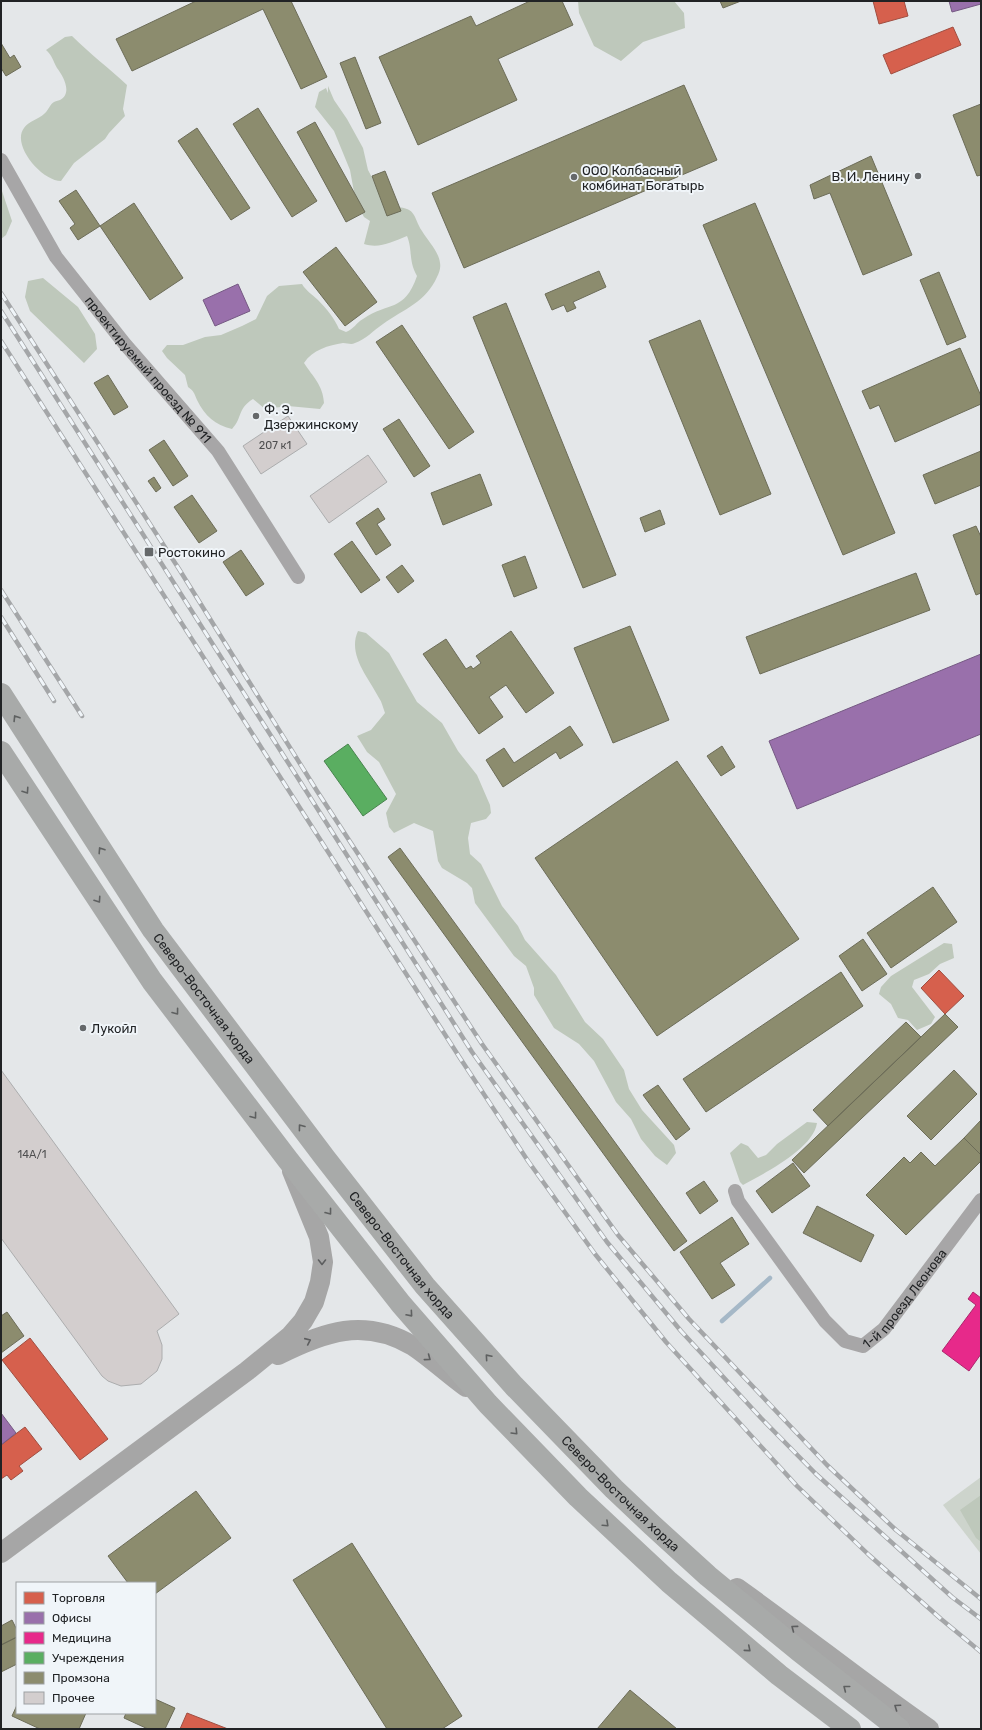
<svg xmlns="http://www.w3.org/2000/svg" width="982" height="1730" font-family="Rubik,sans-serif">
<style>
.green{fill:#cdd4cc}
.forest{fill:#bec8bb}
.shops{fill:#d6604d;stroke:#a04e41}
.offices{fill:#9970ab;stroke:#755983}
.health{fill:#e7298a;stroke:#ac276c}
.public{fill:#5aae61;stroke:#49844f}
.industry{fill:#8c8c6e;stroke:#6c6c58}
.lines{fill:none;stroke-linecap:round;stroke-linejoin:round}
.stream{stroke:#a5b8c7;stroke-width:4.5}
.building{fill:#d3cece;stroke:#acadae}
.street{stroke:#a7a6a7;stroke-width:14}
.secondary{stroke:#a6a6a6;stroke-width:20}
.primary{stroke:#a8aaa9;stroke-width:22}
.rail-casing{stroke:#a4a6a8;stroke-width:4.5}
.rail{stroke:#f0f5f9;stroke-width:3;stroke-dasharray:9;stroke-linecap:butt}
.oneway{stroke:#5e6060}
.oneway2{stroke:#5d5e5f}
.poi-dot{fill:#65686a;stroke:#f0f5f9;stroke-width:1.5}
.labels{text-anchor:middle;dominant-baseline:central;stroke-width:4;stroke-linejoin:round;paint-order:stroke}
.number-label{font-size:11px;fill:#4e4e4f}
.poi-label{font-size:13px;fill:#212325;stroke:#f0f5f9;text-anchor:start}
.street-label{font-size:13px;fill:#212325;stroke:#f0f5f9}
</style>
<rect width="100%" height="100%" fill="#e4e7e9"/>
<!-- green -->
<path class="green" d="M981,1477V1554L943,1505Z"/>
<!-- forest -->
<path class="forest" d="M578,1H674L684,13L685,28L643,42L621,61L594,46L579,13Z
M72,36C90,54 109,68 127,85L123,109L125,116L109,133L105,139L74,163L61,181C42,181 11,145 24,128C29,121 39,119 44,114C48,111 50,104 54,102C55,101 58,101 60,100C73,93 63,76 57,68C53,61 52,55 46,50L65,37Z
M328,86L334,100L347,119L363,148L368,170L376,185L396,207C417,208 413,217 422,231C428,241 439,252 440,263C441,268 439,273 437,277C426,302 404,309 383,324C374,330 365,340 355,343C351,345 348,343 343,343C329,345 312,350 304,363C313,377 323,385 324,403L320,409L288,406L265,409L253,399C237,409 243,417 232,429C215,425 205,416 197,400C194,393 194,391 188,387L185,375L167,358L162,351L167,345H183L205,337L221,335L242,326L256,319L267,296L279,286L302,284C306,291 312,294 318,300C326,308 335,319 339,329L346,332C354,329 356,323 363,319C389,301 404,313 417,276C408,260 413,251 407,236C392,242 379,249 364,244L370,221L364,217L356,203L350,170L334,131L315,107L319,92L326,88L328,93Z
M1,188L12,221L6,235L1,239Z
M43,278L78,307L95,334L97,349L84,363L30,311L25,297L28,281Z
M358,631L366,633L389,653L417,702L442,723L458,751L477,775L490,805L491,813L486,819L471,823L468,838L470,854L481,864L502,906L518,926L525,940L556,975L585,1022L603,1039L624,1070L629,1089L642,1110L674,1145L676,1153L667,1165L655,1156L641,1139L631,1119L616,1102L594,1061L579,1044L554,1028L534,995V988L526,966L514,956L475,903L472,888L467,883L442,868L438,861L433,831L414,823L394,833L389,827L386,813L396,794L379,762L367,752L357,736L371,730L385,713C383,708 382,702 379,698C369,678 347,655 358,631Z
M944,943L952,944L954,958L940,964L929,974L914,980L912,987L935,1017L931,1024L917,1030L908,1020L898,1018L891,1004L879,994L881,987L891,976Z
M807,1122L817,1123C813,1149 765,1173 743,1185L740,1182L730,1153L741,1143L748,1146L758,1158L766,1155L777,1144Z
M981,1495V1542L976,1538L960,1510Z"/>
<!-- shops -->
<path class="shops" d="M873,1H904L908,16L879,24Z
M953,27L961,45L891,74L883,55Z
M939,970L964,996L945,1014L921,988Z
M30,1338L108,1439L80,1460L2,1360Z
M25,1427L42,1449L19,1466L23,1471L11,1480L7,1475L1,1479V1445Z
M187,1713L228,1729H180Z"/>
<!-- offices -->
<path class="offices" d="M949,1H981V4L952,12Z
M238,284L250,311L215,326L203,300Z
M981,654V734L797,809L769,741Z
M1,1413L16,1433L1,1445Z"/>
<!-- health -->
<path class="health" d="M973,1292L981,1298V1354L969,1371L942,1351L976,1305L968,1299Z"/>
<!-- public -->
<path class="public" d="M348,744L387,799L363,816L324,761Z"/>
<!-- industry -->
<path class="industry" d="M196,1H291L327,77L301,89L263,9L132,71L116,39Z
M530,1H562L573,25L498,59L517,100L418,145L379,57L471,16L476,26Z
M720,1H741L723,8Z
M1,43L10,58L14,55L21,67L6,76L1,68Z
M355,57L381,123L366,129L340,63Z
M684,85L717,160L464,268L432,193Z
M981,104V175L977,176L953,115Z
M258,108L317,201L292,217L233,124Z
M315,122L365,212L346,222L297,132Z
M197,128L250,208L231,220L178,141Z
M871,156L912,255L863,275L830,193L814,199L810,185Z
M385,171L401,211L387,216L372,176Z
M76,190L100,226L78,240L70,228L75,224L59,201Z
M134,203L183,278L150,300L100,226Z
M755,203L895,533L843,555L703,225Z
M336,247L377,302L345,326L303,272Z
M599,271L606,287L573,302L576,308L567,312L564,305L552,310L545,294Z
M939,272L966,337L947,345L920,280Z
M506,303L616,575L583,588L473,317Z
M700,320L771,494L720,515L649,341Z
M402,325L474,432L449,449L376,342Z
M960,348L981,396V404L895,442L879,405L870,409L862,391Z
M108,375L128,407L114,415L94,383Z
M399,419L430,466L414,477L383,429Z
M164,440L188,476L173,486L149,450Z
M981,451V485L935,504L923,475Z
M480,474L492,505L443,525L431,493Z
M154,477L161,488L156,492L148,481Z
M192,495L217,531L199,543L174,507Z
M378,508L385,519L377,524L391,545L376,555L356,523Z
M660,510L665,524L645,532L640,518Z
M976,526L981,537V593L976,595L953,535Z
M352,541L380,580L361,593L334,554Z
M241,550L264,584L246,596L223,562Z
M525,556L537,588L514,597L502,565Z
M402,565L414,581L398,593L386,577Z
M916,573L930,610L760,674L746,637Z
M630,626L669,720L613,743L574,648Z
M511,631L554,693L526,713L506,685L489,697L503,717L479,734L423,654L446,639L466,669L471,666L473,669L481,663L476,656Z
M570,726L583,745L560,759L556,752L503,787L486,760L504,748L514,763Z
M722,746L735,767L721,776L707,756Z
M677,761L799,939L657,1036L535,858Z
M400,848L687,1241L674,1251L388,857Z
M933,887L957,922L891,968L867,933Z
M863,939L887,974L862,991L839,956Z
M841,972L863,1006L706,1112L683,1079Z
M945,1014L958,1027L804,1173L792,1160Z
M906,1022L921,1037L828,1126L813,1110Z
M954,1070L977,1094L931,1140L907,1116Z
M658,1085L690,1129L676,1140L643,1095Z
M981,1120V1155L964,1138Z
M964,1138L981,1155V1161L906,1235L866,1195L904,1157L910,1163L921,1152L935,1166Z
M793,1163L810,1186L772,1213L756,1191Z
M704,1181L718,1201L700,1214L686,1193Z
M817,1206L874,1235L861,1262L803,1233Z
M732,1217L749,1244L720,1263L735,1285L712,1299L680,1252Z
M7,1312L24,1336L1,1353V1316Z
M196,1491L231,1538L155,1594V1583H128L108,1556Z
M352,1543L462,1716L442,1729H387L293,1580Z
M12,1620L17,1630V1637L1,1645V1626Z
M17,1637V1664L1,1672V1645Z
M630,1690L677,1729H597Z
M155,1699L175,1708L165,1729H148L124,1718L126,1713H155Z
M17,1705V1713H86L79,1729H40L12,1716Z"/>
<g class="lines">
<!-- stream -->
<path class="stream" d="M722,1321L770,1278"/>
</g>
<!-- building -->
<path class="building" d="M288,416L307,444L261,474L243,446Z
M368,455L387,482L329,523L310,496Z
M1,1070L179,1314L157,1331L162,1345V1359L157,1371L141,1384L121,1386L108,1381L102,1376L1,1238Z"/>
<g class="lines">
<!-- street -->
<g class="street">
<path id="s1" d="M1,160L56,257L124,343L218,451L298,577"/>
<path id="s2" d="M735,1191L738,1201L825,1321L845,1341L863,1346L884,1329L981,1200"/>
</g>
<!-- secondary -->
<path class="secondary" d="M278,1355C324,1332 364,1317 413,1346C431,1358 448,1374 466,1387
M1,1553L247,1371L290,1336L303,1321L314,1302L320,1282L323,1262L319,1237L292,1171
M737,1588C802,1634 864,1684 929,1729"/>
<!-- primary -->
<g class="primary">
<path id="s3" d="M1,694L153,930L325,1158L425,1286L514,1386L614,1489L652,1525L708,1576L798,1650L899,1729"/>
<path d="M1,752L152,981L288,1160L401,1304L488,1404L578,1497L669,1582L779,1675L850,1729"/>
</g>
<!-- rail casing -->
<g class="rail-casing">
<path id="rail" d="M1,293L179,569L317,791L482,1044L618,1235L689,1319L827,1465L896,1530L981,1599
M1,311L472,1052L607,1242L681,1331L761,1418L816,1474L952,1597L981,1619
M1,341L460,1058L528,1161L595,1254L666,1342L797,1486L869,1555L941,1619L981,1652
M1,590L82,716
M1,617L54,701"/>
</g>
<!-- rail -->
<use href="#rail" class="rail"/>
</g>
<!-- one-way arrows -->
<defs><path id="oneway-chevron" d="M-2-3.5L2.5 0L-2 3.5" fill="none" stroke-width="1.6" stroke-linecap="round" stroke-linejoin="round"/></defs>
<g class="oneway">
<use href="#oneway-chevron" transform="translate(16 718) rotate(-122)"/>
<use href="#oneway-chevron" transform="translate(26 791) rotate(56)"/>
<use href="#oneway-chevron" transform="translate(101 850) rotate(-123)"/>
<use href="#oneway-chevron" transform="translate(98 900) rotate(56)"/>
<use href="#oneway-chevron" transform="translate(176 1012) rotate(53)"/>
<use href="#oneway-chevron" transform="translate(254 1116) rotate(53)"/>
<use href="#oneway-chevron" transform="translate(301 1127) rotate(-127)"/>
<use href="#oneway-chevron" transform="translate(329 1212) rotate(52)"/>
<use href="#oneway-chevron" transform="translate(410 1314) rotate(49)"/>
<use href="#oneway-chevron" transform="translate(488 1357) rotate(-131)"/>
<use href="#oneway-chevron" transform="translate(515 1432) rotate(46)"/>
<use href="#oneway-chevron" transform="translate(606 1524) rotate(43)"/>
<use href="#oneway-chevron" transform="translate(748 1649) rotate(40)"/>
<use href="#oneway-chevron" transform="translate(846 1688) rotate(-142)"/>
</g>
<g class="oneway2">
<use href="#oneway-chevron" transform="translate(322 1262) rotate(90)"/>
<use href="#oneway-chevron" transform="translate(308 1341) rotate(-24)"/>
<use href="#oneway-chevron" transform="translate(428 1358) rotate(37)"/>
<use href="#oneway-chevron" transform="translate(794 1628) rotate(-143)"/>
<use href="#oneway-chevron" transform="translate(897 1707) rotate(-145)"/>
</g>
<!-- markers -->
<g class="poi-dot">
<circle cx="918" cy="176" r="4"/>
<circle cx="574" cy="177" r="4"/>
<circle cx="256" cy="416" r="4"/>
<rect x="144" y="547" width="10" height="10" rx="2"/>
<circle cx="83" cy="1028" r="4"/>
</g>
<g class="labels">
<!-- number labels -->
<g class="number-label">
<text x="275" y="445">207 к1</text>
<text x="32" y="1154">14А/1</text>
</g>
<!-- poi labels -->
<g class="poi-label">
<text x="582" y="170">ООО Колбасный<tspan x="582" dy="15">комбинат Богатырь</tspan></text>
<text x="910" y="176" text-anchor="end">В. И. Ленину</text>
<text x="264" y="409">Ф. Э.<tspan x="264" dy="15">Дзержинскому</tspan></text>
<text x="158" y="552">Ростокино</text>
<text x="91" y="1028">Лукойл</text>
</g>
<!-- street labels -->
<g class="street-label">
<text stroke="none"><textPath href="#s1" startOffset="257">проектируемый проезд № 911</textPath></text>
<text stroke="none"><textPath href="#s3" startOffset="366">Северо-Восточная хорда</textPath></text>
<text stroke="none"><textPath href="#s3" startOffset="690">Северо-Восточная хорда</textPath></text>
<text stroke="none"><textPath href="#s2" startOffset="269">1-й проезд Леонова</textPath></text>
<text stroke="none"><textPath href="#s3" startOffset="1014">Северо-Восточная хорда</textPath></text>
</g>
</g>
<!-- border -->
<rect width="982" height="1730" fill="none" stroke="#212325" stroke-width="4"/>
<!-- legend -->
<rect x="16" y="1582" width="140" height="132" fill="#f0f5f9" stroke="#9da1a4"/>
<rect x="24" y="1592" width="20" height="12" fill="#d6604d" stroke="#9da1a4"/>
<text x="52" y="1602" font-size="12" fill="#212325">Торговля</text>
<rect x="24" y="1612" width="20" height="12" fill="#9970ab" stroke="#9da1a4"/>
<text x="52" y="1622" font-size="12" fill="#212325">Офисы</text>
<rect x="24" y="1632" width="20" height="12" fill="#e7298a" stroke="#9da1a4"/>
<text x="52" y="1642" font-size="12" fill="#212325">Медицина</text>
<rect x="24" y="1652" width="20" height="12" fill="#5aae61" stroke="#9da1a4"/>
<text x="52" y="1662" font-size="12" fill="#212325">Учреждения</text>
<rect x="24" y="1672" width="20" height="12" fill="#8c8c6e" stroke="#9da1a4"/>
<text x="52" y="1682" font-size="12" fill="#212325">Промзона</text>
<rect x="24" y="1692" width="20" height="12" fill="#d3cece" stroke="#9da1a4"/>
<text x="52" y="1702" font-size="12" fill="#212325">Прочее</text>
</svg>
